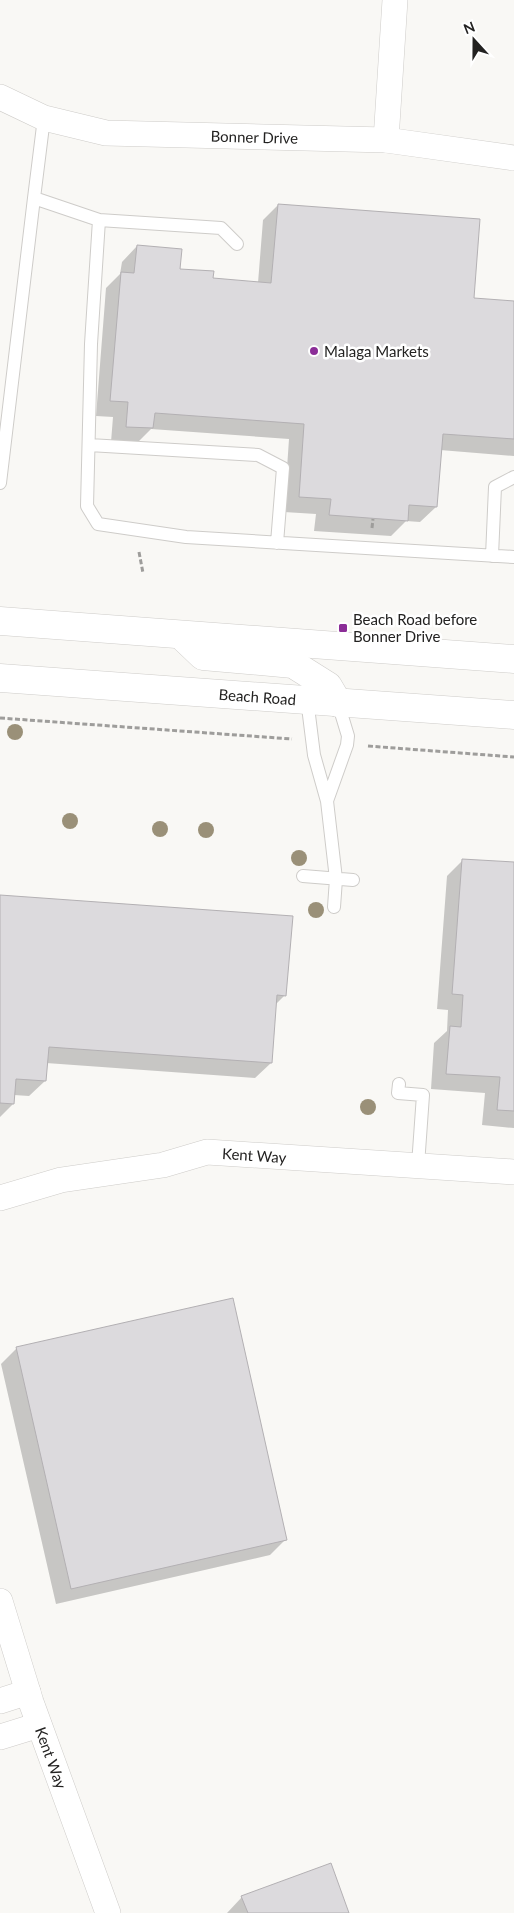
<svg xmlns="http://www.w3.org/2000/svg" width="514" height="1913" font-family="Lato,sans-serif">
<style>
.shadow{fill:#0003}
.building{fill:#dcdadd;stroke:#b3b0b3}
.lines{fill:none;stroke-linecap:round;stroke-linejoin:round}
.service-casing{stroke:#ceccc9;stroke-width:14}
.minor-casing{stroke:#ceccc9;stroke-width:26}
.secondary-casing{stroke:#ceccc9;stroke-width:29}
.path{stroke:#9e9d9b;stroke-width:3;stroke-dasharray:5 2.5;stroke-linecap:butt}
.service{stroke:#fff;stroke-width:12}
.minor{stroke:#fff;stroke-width:25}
.secondary{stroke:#fff;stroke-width:28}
.tree{fill:#9a9078}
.poi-dot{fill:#8b2d97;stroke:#fff;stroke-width:2}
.labels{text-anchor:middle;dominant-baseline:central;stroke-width:5;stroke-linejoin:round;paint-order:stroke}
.street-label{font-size:15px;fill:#232221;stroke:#fff}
.poi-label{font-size:15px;fill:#232221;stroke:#fff;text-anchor:start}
</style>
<rect width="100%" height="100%" fill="#f9f8f5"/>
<!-- shadow -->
<path class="shadow" d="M278,205L473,299L514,302V456L440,450L436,507L420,522L406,521L391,536L314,531L316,514L284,512L289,439L151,429L137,443L111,442L113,417L96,416L106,288L120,274L122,262L137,246L179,270L212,280L258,283L263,220Z
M463,860L514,864V1128L482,1125L485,1093L431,1089L434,1043L447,1031L448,1010L437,1009L447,876Z
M0,896L285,995L275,1005L271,1063L255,1078L46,1063L45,1081L29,1096L14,1095L13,1104L0,1117Z
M17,1348L286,1539L270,1555L56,1604L1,1364Z
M242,1897L348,1913H227Z"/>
<!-- building -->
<path class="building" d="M278,204L480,219L474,298L514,301V439L443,434L437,507L409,505L408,521L329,515L331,499L299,497L304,424L155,413L153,428L126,427L128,402L110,401L121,272L134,273L137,245L182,249L180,269L214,271L213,278L271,283Z
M462,859L514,862V1111L497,1110L500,1077L446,1074L450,1026L461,1027L463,995L452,994Z
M0,895L293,916L286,996L277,995L272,1063L49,1047L46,1081L16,1079L14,1104L0,1103Z
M233,1298L287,1540L71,1589L16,1347Z
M331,1863L349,1913H248L241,1896Z"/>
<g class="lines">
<!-- service casing -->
<g class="service-casing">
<path id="service" d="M44,118L34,198L99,220L91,344L87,506L98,524L186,537L514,557
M99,220L221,228L237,244
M89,445L258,455L283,468L277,543
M0,483L34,198
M492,556L495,487L514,477
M307,699L314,755L327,801
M303,876L353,880
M334,907L336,879L327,801L347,745L348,736L338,703
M399,1084L398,1093L423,1095L418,1165"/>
</g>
<!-- minor casing -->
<g class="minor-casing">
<g id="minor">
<path id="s1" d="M0,97L44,118L106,133L386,140L514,158"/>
<path d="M386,140L395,0"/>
<path id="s2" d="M0,1198L61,1180L163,1165L207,1152L514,1172"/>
<path id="s3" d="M0,1601L31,1702L108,1913"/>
<path d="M0,1701L28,1692"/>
<path d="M0,1737L39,1725"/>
</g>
</g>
<!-- secondary casing -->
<g class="secondary-casing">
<g id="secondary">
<path d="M0,621L514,659"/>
<path d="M182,636L203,656L293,664L328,686L338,703"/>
<path id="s4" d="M0,678L514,715"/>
</g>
</g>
<!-- path -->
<path class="path" d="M372,528L373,519
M139,552L143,573
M0,718L292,739
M368,746L514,757"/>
<!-- service -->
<use href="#service" class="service"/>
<!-- minor -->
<use href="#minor" class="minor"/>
<!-- secondary -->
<use href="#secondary" class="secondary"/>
</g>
<!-- trees -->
<g class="tree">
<circle cx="15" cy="732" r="8"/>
<circle cx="70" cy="821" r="8"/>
<circle cx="160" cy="829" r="8"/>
<circle cx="206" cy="830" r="8"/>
<circle cx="299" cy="858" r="8"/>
<circle cx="316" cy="910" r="8"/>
<circle cx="368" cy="1107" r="8"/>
</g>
<!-- markers -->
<g class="poi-dot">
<circle cx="314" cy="351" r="5"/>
<rect x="338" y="623" width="10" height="10" rx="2.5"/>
</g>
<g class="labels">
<!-- street labels -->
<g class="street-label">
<text stroke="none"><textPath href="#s1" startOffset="261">Bonner Drive</textPath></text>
<text stroke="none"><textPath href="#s4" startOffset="258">Beach Road</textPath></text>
<text stroke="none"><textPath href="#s2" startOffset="260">Kent Way</textPath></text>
<text stroke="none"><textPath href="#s3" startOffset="165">Kent Way</textPath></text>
</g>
<!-- poi labels -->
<g class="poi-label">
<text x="324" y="351">Malaga Markets</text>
<text x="353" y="619">Beach Road before<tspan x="353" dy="17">Bonner Drive</tspan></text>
</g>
</g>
<!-- north arrow -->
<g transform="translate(474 40) rotate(339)" stroke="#ffffff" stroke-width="4" paint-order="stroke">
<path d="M0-4L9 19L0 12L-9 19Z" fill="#232221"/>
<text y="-8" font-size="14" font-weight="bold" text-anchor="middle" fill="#232221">N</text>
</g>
</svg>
